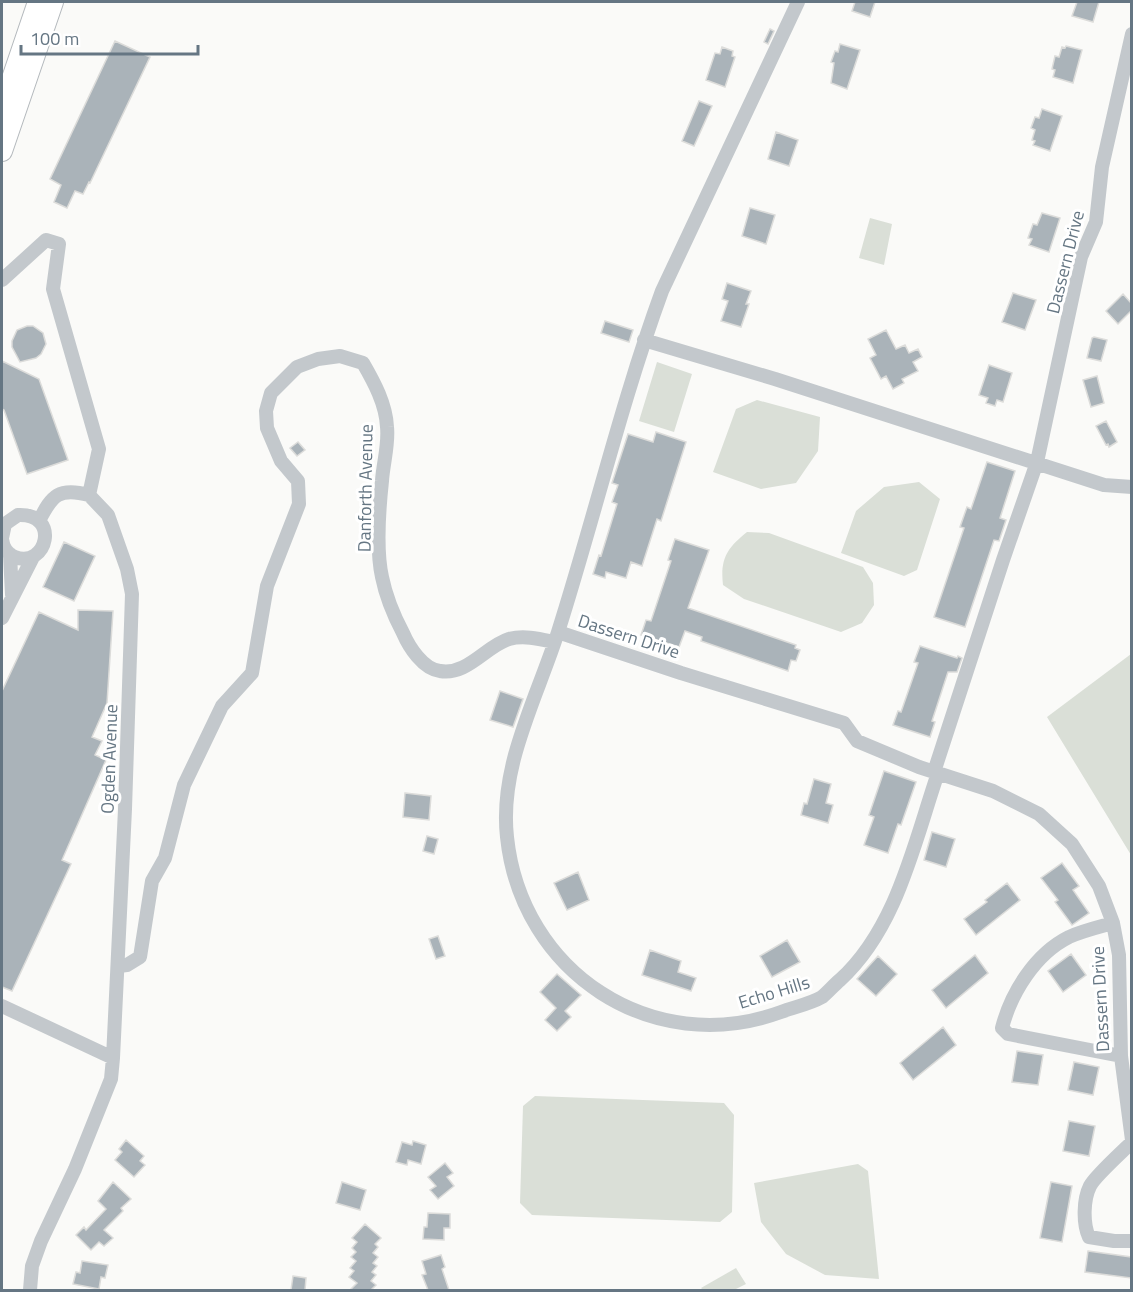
<svg xmlns="http://www.w3.org/2000/svg" width="1133" height="1292" font-family="'Titillium Web',sans-serif">
<style>
.green{fill:#dadfd7}
.building{fill:#aab3b9;stroke:#dcdcda;stroke-width:1.5}
.lines{fill:none;stroke-linecap:round;stroke-linejoin:round}
.highway-casing{stroke:#b4b9bd;stroke-width:22}
.minor{stroke:#c3c8cc;stroke-width:14}
.highway{stroke:#fff;stroke-width:20}
.labels{text-anchor:middle;dominant-baseline:central;stroke-width:6;stroke-linejoin:round;paint-order:stroke}
.street-label{font-size:18px;fill:#657683;stroke:#fff}
</style>
<rect width="100%" height="100%" fill="#fafaf8"/>
<!-- green -->
<path class="green" d="M870,218L892,224L884,265L859,258Z
M657,362L692,374L674,432L639,421Z
M757,400L820,417L818,451L796,483L761,489L713,472L736,409Z
M919,482L940,499L917,570L904,576L841,553L856,511L884,487Z
M747,532L769,533L863,567L873,583L874,605L862,623L841,632L744,599L723,585C720,559 727,548 747,532Z
M1131,654V855L1047,717Z
M535,1096L724,1103L734,1115L732,1212L720,1222L532,1215L520,1203L523,1106Z
M858,1164L868,1171L879,1279L825,1275L786,1254L761,1222L754,1183Z
M736,1268L746,1284L734,1290H703L701,1288Z"/>
<!-- building -->
<path class="building" d="M855,2H875L870,17L852,11Z
M1077,2H1099L1093,22L1072,16Z
M770,29L774,31L768,44L764,42Z
M115,41L150,57L90,183L89,182L83,194L75,191L67,208L54,202L61,185L50,179Z
M840,44L860,50L847,89L831,83L834,63L831,62L835,51L838,52Z
M1066,46L1082,50L1073,83L1053,77L1055,70L1052,69L1055,56L1059,57L1062,47L1065,48Z
M722,47L733,51L732,56L735,57L725,87L706,80L715,53L720,54Z
M699,101L712,106L694,146L682,141Z
M1042,109L1062,116L1050,151L1033,145L1035,141L1032,140L1035,130L1031,128L1035,117L1039,118Z
M776,132L798,140L789,166L768,159Z
M750,208L775,215L766,244L742,236Z
M1042,213L1060,218L1049,252L1029,245L1032,239L1028,238L1033,224L1037,225Z
M727,283L751,291L746,304H749L741,327L721,321L728,301L722,299Z
M1013,293L1036,300L1025,330L1002,322Z
M1123,294L1131,303V311L1118,324L1106,311Z
M605,321L633,330L629,342L601,333Z
M27,326H33L43,333L46,344L41,354L36,358L20,362L12,347V341L17,330Z
M886,330L896,349L905,345L909,353L918,349L922,357L913,362L918,371L902,379L904,383L893,389L886,376L881,379L870,358L876,355L868,339Z
M1094,337L1107,340L1101,361L1087,358L1092,338Z
M2,361L39,379L68,460L27,474L4,410L2,409Z
M989,365L1012,373L1003,402L997,400L995,406L986,403L988,398L979,395Z
M1097,376L1104,403L1091,407L1083,380Z
M1106,421L1117,442L1109,447L1108,444L1106,445L1096,426Z
M656,432L686,442L661,521L657,519L642,566L631,562L626,578L606,572L605,578L593,574L599,555L601,556L617,504L612,502L618,485L612,483L628,434L653,442Z
M298,442L305,450L297,456L290,448Z
M987,462L1015,471L1000,518L1006,520L999,541L994,540L965,627L934,617L964,528L960,527L967,507L971,509Z
M675,539L709,550L688,608L796,645L795,648L800,650L796,661L791,660L788,671L701,641L702,637L685,631L679,647L641,635L646,620L651,621L671,561L668,560Z
M64,542L95,556L74,601L43,587Z
M78,610L113,611L107,703L92,737L102,741L95,755L106,760L62,860L71,864L12,991L2,987V691L39,612L78,630Z
M920,646L957,658L958,656L962,658L957,672H948L932,721L935,722L930,737L893,725L898,711L901,712L918,663L914,662Z
M500,691L523,699L513,727L490,720Z
M884,771L916,782L901,825L898,824L888,853L864,845L874,817L869,815Z
M814,779L831,784L826,803L833,805L828,823L801,815L804,803L807,804Z
M405,793L431,796L429,820L403,817Z
M932,832L955,839L946,867L924,860Z
M427,836L438,839L434,854L423,851Z
M1062,863L1079,886L1073,890L1089,913L1072,925L1055,902L1058,900L1041,878Z
M578,872L589,900L567,910L554,883Z
M1007,883L1020,900L976,935L964,919L987,902L985,900Z
M438,936L445,956L436,959L429,939Z
M787,940L800,962L772,977L760,956Z
M650,950L681,961L678,972L696,978L691,991L642,975Z
M1071,954L1086,975L1063,992L1048,971Z
M975,955L988,973L946,1008L932,990Z
M878,956L897,974L876,996L857,979Z
M557,974L581,995L565,1011L571,1017L557,1031L545,1020L556,1008L540,992Z
M943,1027L956,1045L913,1080L900,1063Z
M1017,1051L1043,1055L1038,1085L1012,1082Z
M1074,1062L1099,1067L1093,1095L1068,1090Z
M1069,1121L1095,1126L1089,1156L1063,1151Z
M126,1140L144,1156L140,1161L145,1165L134,1177L115,1160L122,1152L119,1149Z
M413,1141L426,1145L421,1164L408,1160L407,1165L396,1162L402,1142L412,1145Z
M445,1163L453,1173L447,1177L454,1186L438,1199L430,1190L436,1186L428,1177Z
M113,1182L131,1199L121,1208L123,1211L104,1230L113,1238L104,1246L99,1242L91,1250L76,1235L84,1227L86,1230L106,1209L98,1201Z
M342,1182L366,1190L360,1210L336,1203Z
M1051,1182L1072,1186L1062,1242L1040,1238Z
M428,1213L450,1214V1228H444V1240L423,1239L424,1227H427Z
M365,1224L381,1238L375,1244L378,1247L373,1253L378,1257L373,1263L377,1266L372,1272L376,1275L371,1281L376,1285L371,1290H350L357,1283L349,1277L354,1271L350,1268L356,1261L351,1257L356,1252L352,1248L357,1242L352,1238Z
M1088,1251L1131,1257V1278L1085,1272Z
M441,1255L445,1267L442,1269L449,1290H428L422,1275L426,1274L422,1261Z
M82,1261L108,1265L105,1278L101,1277L99,1289L73,1284L76,1272L80,1273Z
M293,1276L306,1278L305,1290H291Z"/>
<g class="lines">
<!-- highway casing -->
<g class="highway-casing">
<path id="highway" d="M2,108L38,2
M2,151L53,2"/>
</g>
<!-- minor -->
<path class="minor" d="M798,2L662,291C621,403 594,519 558,632C537,698 499,766 507,837C521,972 652,1059 781,1012C794,1007 810,1004 822,997C828,992 834,985 840,980C897,928 914,843 938,773
M2,280L46,240L59,244L53,289L99,449L89,495
M644,340L775,379L1104,485L1132,487
M39,521C52,495 59,487 89,495
M2,538L5,524L18,515C61,513 47,569 15,557C7,554 3,547 2,539
M10,554L12,595
M2,618L33,557
M558,632L681,673L844,723L857,741L919,767L993,791L1039,814L1072,844L1099,886L1113,923L1119,955L1121,1056L1132,1140
M934,772L1003,560L1037,462L1081,257L1096,222L1102,167L1132,34
M1113,923C1099,927 1082,931 1069,937C1035,954 1011,993 1002,1028L1008,1034L1121,1056
M119,966L127,965L140,957L152,881L165,858L184,785L222,706L252,673L267,586L299,504L298,481L281,461L267,428L266,411L271,393L297,367L318,359L340,356L363,363C374,382 386,404 387,427C389,444 383,464 382,481C379,509 376,550 382,577C386,597 394,616 403,633C409,647 423,669 440,671C467,676 486,646 509,639C524,635 540,639 554,642
M2,1006L113,1058
M1132,1142C1122,1152 1095,1176 1090,1186C1083,1200 1083,1224 1089,1237L1114,1241H1132
M30,1290L32,1266L41,1241L75,1169L111,1079L113,1058L125,809L132,594L127,569L108,515L89,495"/>
<!-- highway -->
<use href="#highway" class="highway"/>
</g>
<g class="labels">
<!-- street labels -->
<g class="street-label">
<text transform="translate(1065 262) rotate(-76)">Dassern Drive</text>
<text transform="translate(365 488) rotate(-89)">Danforth Avenue</text>
<text transform="translate(629 636) rotate(18)">Dassern Drive</text>
<text transform="translate(109 759) rotate(-88)">Ogden Avenue</text>
<text transform="translate(774 992) rotate(-17)">Echo Hills</text>
<text transform="translate(1100 999) rotate(-93)">Dassern Drive</text>
</g>
</g>
<!-- border -->
<rect width="1133" height="1292" fill="none" stroke="#657683" stroke-width="6"/>
<!-- scale -->
<path d="M21 45v9h177v-9" fill="none" stroke="#657683" stroke-width="3"/>
<text x="30" y="45" font-size="18" fill="#657683" stroke="#ffffff" stroke-width="4.5" paint-order="stroke">100 m</text>
</svg>
